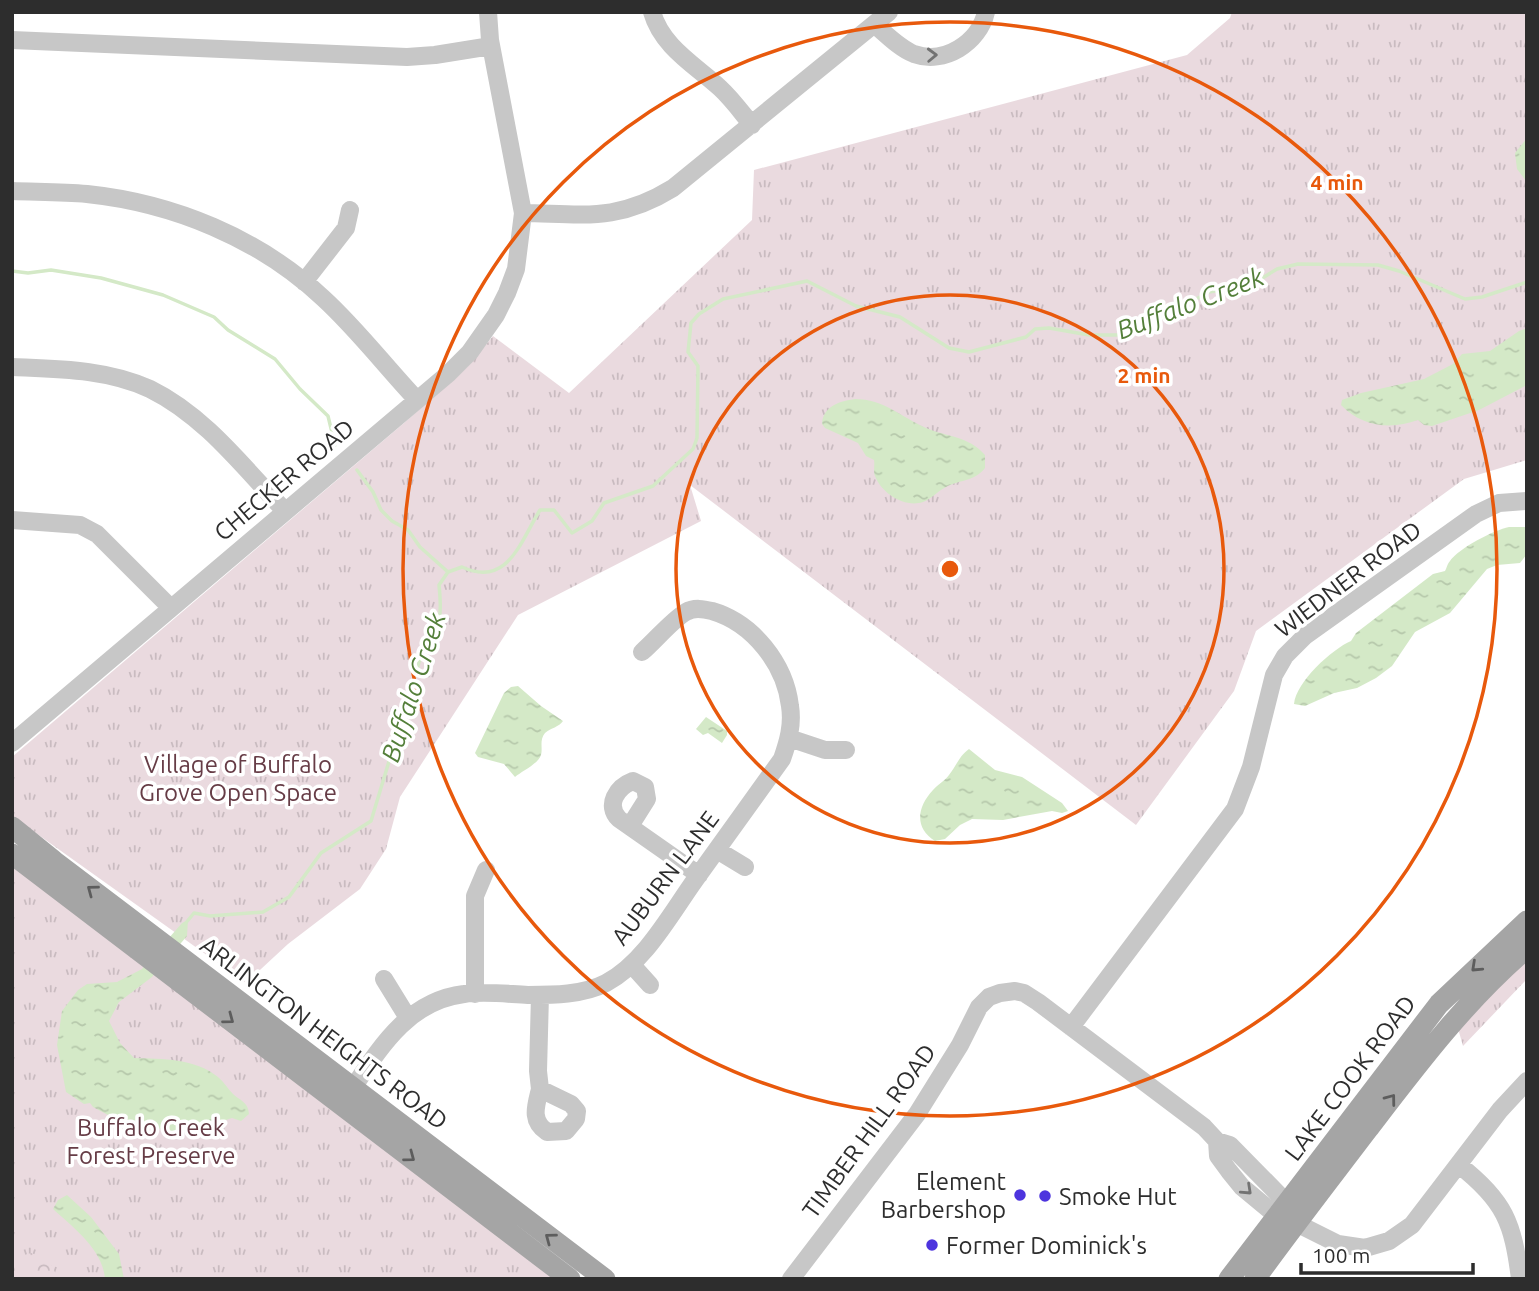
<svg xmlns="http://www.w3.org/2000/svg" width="1539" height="1291" font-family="Ubuntu,sans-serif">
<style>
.grass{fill:url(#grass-tufts)}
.forest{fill:url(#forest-crowns)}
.water{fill:url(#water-ripples)}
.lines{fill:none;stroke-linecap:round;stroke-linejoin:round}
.stream{stroke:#d4e9c7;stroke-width:3.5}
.minor{stroke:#c7c7c7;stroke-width:18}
.major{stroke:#a5a5a5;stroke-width:21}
.oneway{stroke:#727272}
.oneway2{stroke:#5d5d5d}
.ring{fill:none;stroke:#e8590c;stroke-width:3.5}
.poi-dot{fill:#4d34de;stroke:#fff;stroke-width:2.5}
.labels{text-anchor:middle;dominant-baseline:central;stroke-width:7;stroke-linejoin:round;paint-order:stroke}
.street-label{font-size:24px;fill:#2d2d2d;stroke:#fff}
.park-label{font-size:24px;fill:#663c46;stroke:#fff}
.poi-label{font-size:24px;fill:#2d2d2d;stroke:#fff;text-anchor:start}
.water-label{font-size:26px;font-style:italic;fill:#547f3a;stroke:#fff}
.centre{fill:#e8590c;stroke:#fff;stroke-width:3.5}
.ring-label{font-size:21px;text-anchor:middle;font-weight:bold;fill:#e8590c;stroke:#fff;stroke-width:7;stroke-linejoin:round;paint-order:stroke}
</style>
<defs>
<pattern id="grass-tufts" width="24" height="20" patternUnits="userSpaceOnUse" patternTransform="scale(1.75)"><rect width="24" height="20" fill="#eadadf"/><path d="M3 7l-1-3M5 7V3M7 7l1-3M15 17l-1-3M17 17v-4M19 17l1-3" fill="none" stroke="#c9bbc0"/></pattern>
<pattern id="forest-crowns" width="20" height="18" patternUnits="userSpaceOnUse" patternTransform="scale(1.75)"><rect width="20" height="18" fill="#eadadf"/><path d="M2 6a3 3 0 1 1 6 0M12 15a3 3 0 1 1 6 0" fill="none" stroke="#c9bbc0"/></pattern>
<pattern id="water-ripples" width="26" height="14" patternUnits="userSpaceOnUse" patternTransform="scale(1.75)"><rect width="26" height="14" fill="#d4e9c7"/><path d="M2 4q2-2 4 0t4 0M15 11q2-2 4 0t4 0" fill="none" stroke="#b6c8ab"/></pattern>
</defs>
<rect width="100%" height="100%" fill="#fff"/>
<!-- grass -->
<path class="grass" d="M1232,12H1527V460L1464,479L1256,631L1234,691L1136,825L690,485L701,521L518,615L400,797L386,849L360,889L288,944L246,983L12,816V757L404,423L467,367L493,336L569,393L752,220L754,170L1187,55L1230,18Z
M12,863L557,1279H12Z
M1527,957V979L1463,1046L1457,1025Z"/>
<!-- forest -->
<path class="forest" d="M31,1253L49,1259L58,1279H12V1259Z"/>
<!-- water -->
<path class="water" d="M1527,138V182L1517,169L1515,153Z
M1527,328V385L1479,410L1432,426L1424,425L1418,420C1391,430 1362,427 1341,405L1342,400L1361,393L1424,379L1453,364L1462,354L1490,351L1519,331Z
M855,399C884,399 901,417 926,428C947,437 969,436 985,455V468C974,482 961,479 946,487C938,491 931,499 923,502C905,508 882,494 875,476C873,471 875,465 874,460L866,456L858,443L825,428L822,424C823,406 840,401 855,399Z
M1509,527H1527V554L1520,563L1497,565L1487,569L1450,613L1415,632L1392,666L1376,678L1357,688L1334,693L1305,706L1294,704C1296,682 1332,649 1351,641L1356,633L1433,574L1445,571C1447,568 1447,564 1450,561C1459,548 1494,530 1509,527Z
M518,686L541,706L563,721C559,727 551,728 545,733C539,740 543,748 541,755C538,764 522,771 515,777L504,764L478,757L475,753L504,693L511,687Z
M706,717L727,731V735L722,743L708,733L703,735L696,729Z
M969,749L995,770L1022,777L1062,803L1068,811L1062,813L1052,811L1003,820L972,819L960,825L945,839L935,841C914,828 917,807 933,790C938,784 945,781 949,775C957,765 959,756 969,749Z
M188,920L187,936L152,977L119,1002L109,1021L120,1043L134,1058C162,1059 195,1058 218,1077C224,1082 228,1089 233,1094C241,1101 248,1102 249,1114L241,1121L232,1118L189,1132L177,1133L110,1116L93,1107L90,1103L84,1104L66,1092L57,1045L62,1011L78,990L87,984L117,982L142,969L182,923Z
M67,1195L91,1217L119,1254L124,1279H105C103,1250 73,1227 53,1209L58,1200Z"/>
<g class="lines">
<!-- stream -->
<path class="stream" d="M12,271L28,273L51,270L101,278L163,295L214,317L228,330L275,359L300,389L328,416L335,445
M357,470L373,492L381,510L392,521L408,530L420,547L448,572
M185,924L194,913L210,916L263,912L289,897L321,853L371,821L423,649C442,625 442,614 439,585L448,572L462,567C508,588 520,542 540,510H554L572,533L592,521L604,503L653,486L693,449L697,438L698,366L688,352L691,323L699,314L723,299L807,281L856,306L900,317L949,348L969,352L1026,337L1035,329L1049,328L1089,335H1118L1150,324L1209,292L1251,285L1277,269L1298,264L1378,265L1399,271L1465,299L1482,297L1527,282"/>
<!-- minor -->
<path class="minor" d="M652,12C662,47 695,65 720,88C732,99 742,113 752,125
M874,24C886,34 899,48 914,54C944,65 979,43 986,12
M12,40L407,57L435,55L491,46
M12,191C37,192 62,192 87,194C173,203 259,238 323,298C357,329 385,366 417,400
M523,213C584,214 618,222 673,188L889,12
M304,282L346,228L350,210
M12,367C58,369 107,369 150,389C205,416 244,468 285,511
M12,520L80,525L97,534L171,608
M789,738L825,750H846
M12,743L448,374L470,352L496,315L507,293L516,269L523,213L490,40L488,12
M630,826L647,799L645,787L633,781C617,787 605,805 619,819L699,875
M717,850L745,867
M632,965L650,985
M384,979L408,1018
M475,994V896L486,870
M1071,1027L1235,809L1251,767L1274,675L1285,656L1305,636L1476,514L1499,503L1527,501
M540,1089C536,1106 530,1120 547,1132L566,1131L576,1119L577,1111L571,1104L540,1089L538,1071L540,995
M346,1098C377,1053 405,1001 464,994C485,991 507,994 528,995C553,995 583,995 606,983C645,962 670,915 695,880C724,840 753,799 782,759C788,742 793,725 790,706C785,664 753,623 712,611C704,609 694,607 686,612C672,620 655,641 642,652
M1217,1141L1218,1156L1229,1171L1242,1187L1277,1216L1296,1223L1338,1244L1365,1248L1389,1241L1412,1225L1500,1110L1527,1081
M1459,1165C1505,1201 1513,1223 1520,1279
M791,1279L917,1114L960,1045L979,1007L989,997L1000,993L1015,991L1024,993L1038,1002L1204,1127L1217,1141L1230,1145L1287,1203L1292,1214"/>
<!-- major -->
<path class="major" d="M12,827L54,861L605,1279
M12,854L570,1279
M1229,1279L1439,1004L1527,921
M1255,1279C1292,1228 1330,1179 1368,1129C1417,1065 1465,1001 1527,948"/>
</g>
<!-- one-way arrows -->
<defs><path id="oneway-chevron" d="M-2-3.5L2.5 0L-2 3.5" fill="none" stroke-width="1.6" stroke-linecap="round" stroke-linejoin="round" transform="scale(1.75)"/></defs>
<g class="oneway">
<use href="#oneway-chevron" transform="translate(932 55) rotate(-2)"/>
<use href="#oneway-chevron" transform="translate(1247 1190) rotate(43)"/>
</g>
<g class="oneway2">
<use href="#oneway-chevron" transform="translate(92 890) rotate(-143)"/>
<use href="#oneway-chevron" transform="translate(1476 967) rotate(137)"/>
<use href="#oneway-chevron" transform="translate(229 1019) rotate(37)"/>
<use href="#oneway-chevron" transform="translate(1391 1099) rotate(-53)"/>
<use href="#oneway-chevron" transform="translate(410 1157) rotate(37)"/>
<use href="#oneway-chevron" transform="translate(550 1238) rotate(-143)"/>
</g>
<!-- distance rings -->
<g class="ring">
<circle cx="950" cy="569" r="274"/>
<circle cx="950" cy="569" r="547"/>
</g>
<!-- markers -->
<g class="poi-dot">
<circle cx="1020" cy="1195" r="7"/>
<circle cx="1045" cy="1196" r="7"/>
<circle cx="932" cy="1245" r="7"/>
</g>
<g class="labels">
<!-- street labels -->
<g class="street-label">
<text transform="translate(284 480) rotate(-40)">CHECKER ROAD</text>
<text transform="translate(1348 579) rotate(-37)">WIEDNER ROAD</text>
<text transform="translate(665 878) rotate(-53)">AUBURN LANE</text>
<text transform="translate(324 1033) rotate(37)">ARLINGTON HEIGHTS ROAD</text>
<text transform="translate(1350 1078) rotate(-53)">LAKE COOK ROAD</text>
<text transform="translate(869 1131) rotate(-54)">TIMBER HILL ROAD</text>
</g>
<!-- park labels -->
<g class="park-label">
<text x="238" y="764">Village of Buffalo<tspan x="238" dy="28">Grove Open Space</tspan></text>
<text x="151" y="1127">Buffalo Creek<tspan x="151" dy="28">Forest Preserve</tspan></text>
</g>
<!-- poi labels -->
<g class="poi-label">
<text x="1006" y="1181" text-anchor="end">Element<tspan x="1006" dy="28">Barbershop</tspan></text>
<text x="1059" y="1196">Smoke Hut</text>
<text x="946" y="1245">Former Dominick's</text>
</g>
<!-- water labels -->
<g class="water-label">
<text transform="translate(1190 303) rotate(-21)">Buffalo Creek</text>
<text transform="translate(413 687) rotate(-72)">Buffalo Creek</text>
</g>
</g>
<circle cx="950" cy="569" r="10" class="centre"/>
<g class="ring-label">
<text x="1337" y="190">4 min</text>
<text x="1144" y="383">2 min</text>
</g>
<!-- border -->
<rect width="1539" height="1291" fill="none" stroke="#2d2d2d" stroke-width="28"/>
<!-- scale -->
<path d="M1301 1263v10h172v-10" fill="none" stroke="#2d2d2d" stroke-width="3.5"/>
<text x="1312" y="1263" font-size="21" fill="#2d2d2d" stroke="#ffffff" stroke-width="5" paint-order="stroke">100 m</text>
</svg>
